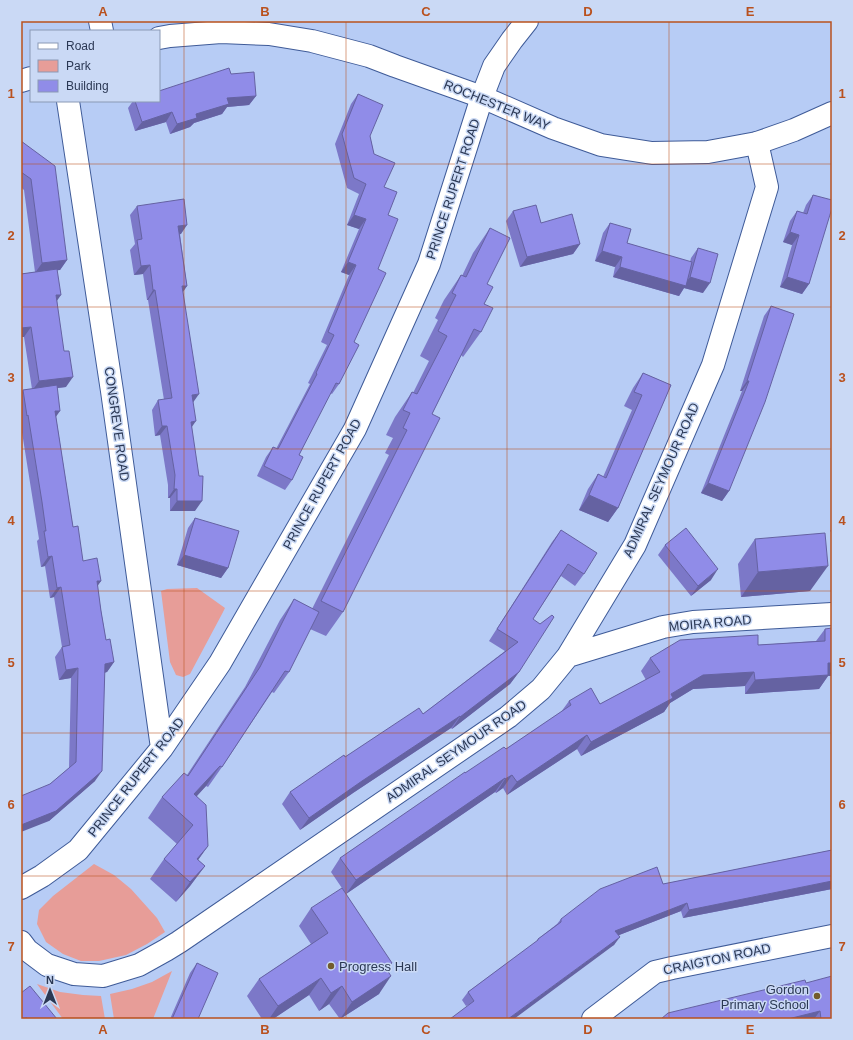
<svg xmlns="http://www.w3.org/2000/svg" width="853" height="1040" font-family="Arial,sans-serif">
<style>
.green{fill:#e79d98}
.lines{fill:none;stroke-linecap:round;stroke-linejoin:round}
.minor-casing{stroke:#3f5b98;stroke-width:24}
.tertiary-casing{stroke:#3f5b98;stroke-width:24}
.minor{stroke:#fff;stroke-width:22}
.tertiary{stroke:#fff;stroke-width:22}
.wall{fill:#7c78c8}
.shaded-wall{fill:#6562a2}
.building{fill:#908ce8;stroke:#6562a2}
.grid{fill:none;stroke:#b9511e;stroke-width:1;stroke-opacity:0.55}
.poi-dot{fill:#735c2c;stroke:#cad9f5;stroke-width:1.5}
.labels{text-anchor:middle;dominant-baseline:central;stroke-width:3;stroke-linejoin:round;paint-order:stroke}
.street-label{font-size:13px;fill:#2b3854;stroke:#cad9f5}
.poi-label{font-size:13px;fill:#2b3854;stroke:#cad9f5;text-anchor:start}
.neatline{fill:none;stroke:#b9511e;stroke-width:1.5}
.grid-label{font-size:13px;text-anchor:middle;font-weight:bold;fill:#b9511e}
</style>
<rect width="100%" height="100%" fill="#b7ccf5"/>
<!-- green -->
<path class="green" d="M197,588L225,608L222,614L190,674L183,677L176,675L170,662L161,591L167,589Z
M94,864L114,875L131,889L157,918L165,932L147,944L126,955L99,961H81L63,954L46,942L37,924L39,910L53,896Z
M172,971L153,1019H114L110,994L132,989L152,982Z
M37,984L60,992L83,995L101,996L105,1019H63Z"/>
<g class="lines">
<!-- minor casing -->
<g class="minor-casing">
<path id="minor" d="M100,21L102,31
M68,101L112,391L162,748
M568,656L663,627L693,622L832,614
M21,888L42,876L78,850L162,748L220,663L355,429L429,264L482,97L494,66L512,40L527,21
M21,942L27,950L47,965L74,974L103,976L139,965L166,950L179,942L508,717L541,689L568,656L635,545L713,365L767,187L757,143
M593,1019L655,972L672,968L832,936"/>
</g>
<!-- tertiary casing -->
<g class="tertiary-casing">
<path id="tertiary" d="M159,38L170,36L221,32L269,34L312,41L369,56L395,66L482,97L553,128L601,145L652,153L708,152L757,143L794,130L832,113
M21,81L31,78"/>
</g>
<!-- minor -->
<use href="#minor" class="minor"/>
<!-- tertiary -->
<use href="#tertiary" class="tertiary"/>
</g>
<!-- wall -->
<path class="wall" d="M231,74L256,96L249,105L227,107L222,114L194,123L190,127L170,134L166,122L135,131L128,108L133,101H159Z
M358,94L370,136L374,154L384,187L388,215L378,269L354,342L339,384L332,394L330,393L299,455L292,480L285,490L257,476L266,457L273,447L276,449L310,384L308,383L327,345L321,342L349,275L341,272L359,229L347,225L359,194L347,188L335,144L351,104Z
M21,141L67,260L60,270H57V300L66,387L57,388L56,417L73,527L83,561L101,581L97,586L106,640L114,662L107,672L104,673L95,781L49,821L50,784L69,768L71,678L59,680L55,657L62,647L54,597L50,598L45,566L41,567L37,541L39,539L21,426V392L23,390L32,389L24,337H21V274L35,272L24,190L21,187Z
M813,195L809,284L802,294L780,287L792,245L783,242L790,221L797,211L803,213L806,205Z
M137,206L181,234H180L187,286L183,291L193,402L192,427L195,511H170V498H168V485L160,435L155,436L152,410L158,400H164L148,300H147L143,274L134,275L130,250L135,244L130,215Z
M513,211L541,223L580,244L573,254L520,267L506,221Z
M610,223L627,243L690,262L691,258L698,248L703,293L684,288L679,296L613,277L615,267L595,261L603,233Z
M490,228L487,284L481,332L463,357L461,355L432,414L343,612L326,636L310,629L289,672L274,693L272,692L222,767L208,787L206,786L197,796L208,846L198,860L205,866L190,886L176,902L150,879L164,859L177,844L148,818L162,797L187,775L245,687L280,620L294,599L312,609L389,455L385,453L393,438L386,435L395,417L412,392L413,393L429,361L420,356L438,320L435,318L444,300L461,275L462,276L473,253Z
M771,306L729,491L722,501L701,493L742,391H740L764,316Z
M643,373L671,385L618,508L608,522L579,510L588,489L598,474L603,477L632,410L624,406L633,388Z
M195,518L228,568L221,578L177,565L188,528Z
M832,528V533L830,531Z
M561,530L584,574L575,586L561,576L533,619L519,672L510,684L452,729L451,728L353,793L300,830L282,804L290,792L345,757L423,714L505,651L489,641L552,542Z
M755,539L810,591L741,597L738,564Z
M665,545L711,580L691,596L658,555Z
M825,629L828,676L819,689L745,694V686L693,689L670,703L664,712L581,756L577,749L507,795L503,788L496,793L495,792L346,894L331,872L340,858L465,773L506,749L561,712L569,701L600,704L646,680L641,671L650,658L758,645L816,641Z
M832,850V889L683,918L681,911L619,935L614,945L466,1006L462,1000L468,992L536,942L538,939L557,924L561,919L663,884Z
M311,908L387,970L379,994L340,1019L329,1004L319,1011L309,995L273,1019H262L247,996L259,979L311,944L299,926Z
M197,963L198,1019H170L190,973Z
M806,983L832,1019H661Z"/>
<!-- shaded-wall -->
<path class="shaded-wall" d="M256,96L249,105L227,107L222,114L194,123L190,127L170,134L177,124L227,98Z
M172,112L166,122L135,131L142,122Z
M354,215L366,219L359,229L347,225Z
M187,225L181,234L172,236L178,226Z
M790,232L799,235L792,245L783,242Z
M580,244L573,254L520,267L527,257Z
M602,251L622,257L615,267L595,261Z
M67,260L60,270L35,273L42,263Z
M348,262L356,265L349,275L341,272Z
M150,265L143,274L134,275L141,266Z
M620,267L684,285L690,277L710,283L703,293L684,288L679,296L613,277Z
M787,277L809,284L802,294L780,287Z
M182,286H187L181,295Z
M153,290H155L148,300H147Z
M56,295H61L54,305Z
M31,327L24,337H21V328Z
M73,377L66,387L32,391L39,381Z
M747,381H749L742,391H740Z
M199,394L192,404V395Z
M55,411H60L53,421Z
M196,421L189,431L191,422Z
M162,426H167L160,435L155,436Z
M708,483L729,491L722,501L701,493Z
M174,489H177L170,498H168Z
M589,495L618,508L608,522L579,510Z
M177,501H202L195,511H170Z
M184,555L228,568L221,578L177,565Z
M52,556L45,566L41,567L48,557Z
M828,566L810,591L741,597L758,572Z
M718,569L711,580L691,596L698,586Z
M97,581H101L94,591Z
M61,587L54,597L50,598L57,588Z
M114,662L107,672L98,674L105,664Z
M828,663H832V676H828L819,689L745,694L755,680Z
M78,668L71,678L59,680L66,670Z
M519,672L510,684L452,729L460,717Z
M754,672L745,686L693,689L670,703L664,712L581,756L591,742L703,675Z
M460,716L451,728L353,793L300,830L309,818L362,781Z
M587,735L577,749L507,795L517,782Z
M220,766L206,786L180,814L194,794Z
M102,771L95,781L49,821L21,832V825Z
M512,775L503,788L496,793L505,779Z
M505,778L495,792L346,894L356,880Z
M208,846L193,867L197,859Z
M205,866L190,886L176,902L190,882Z
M832,881V889L683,918L689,910Z
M687,903L681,911L609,939L615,931Z
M620,937L614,945L514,1019H508Z
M392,963L379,981L385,967Z
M391,976L379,994L340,1019L352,1002Z
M321,978L309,995L273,1019H269L278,1006Z
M342,986L329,1004L319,1011L331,993Z
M820,1011L814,1019H788Z"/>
<!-- building -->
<path class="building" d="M229,68L231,74L254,72L256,96L227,98L229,104L196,114L197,118L177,124L172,112L142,122L135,101H159V91Z
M358,94L383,105L370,136L374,154L395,163L384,187L397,192L388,215L398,219L378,269L386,273L354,342L359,345L339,384L336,383L299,455L303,457L292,480L264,466L273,447L278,449L317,374L316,373L334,335L328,332L356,265L348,262L366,219L354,215L366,184L354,178L342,134Z
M21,141L55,166L67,260L42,263L31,179L21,172Z
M813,195L832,200V208L809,284L787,277L799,235L790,232L797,211L807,214Z
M184,199L187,225L178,226L187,286H182L199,394L192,395L196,421L191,422L199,476H203L202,501H177V489H174L175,475L167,426H162L158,400L172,398L155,290H153L150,265L141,266L137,240L142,239L137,206Z
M536,205L541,223L572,214L580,244L527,257L513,211Z
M610,223L631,229L627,243L692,262L686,286L620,267L622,257L602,251Z
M490,228L510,238L487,284L493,287L484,304L493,308L481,332L474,329L432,414L440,418L343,612L321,601L407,430L403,428L410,413L403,410L412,392L417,394L447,336L438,331L456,295L452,293L461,275L466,277Z
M698,248L718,254L710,283L690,277Z
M57,269L61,295H56L64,351H69L73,377L39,381L31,327L21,328V274Z
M771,306L794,314L765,402L729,491L708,483L749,381H747Z
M643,373L671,385L618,508L589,495L598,474L606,478L642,395L634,392Z
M57,385L60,411H55L73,527L78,526L83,561L97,558L101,581H97L101,611L106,640L110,639L114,662L105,664L102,771L56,811L21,825V796L50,784L76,762L78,668L66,670L62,647L70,645L61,587L57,588L52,556L48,557L44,531H46L42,502L28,415L27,416L23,390Z
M195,518L239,531L228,568L184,555Z
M686,528L718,569L698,586L665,545Z
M561,530L597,553L584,574L568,564L533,619L540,624L552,615L554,617L519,672L460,717V716L362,781L309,818L290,792L344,755L345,757L419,708L423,714L518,642L497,629Z
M825,533L828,566L758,572L755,539Z
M294,599L319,612L289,672L285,671L222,767L220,766L194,794L206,805L208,846L197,859L205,866L190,882L164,859L193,825L162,797L184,773L188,776L231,711L260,667Z
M832,628V663H828V675L755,680L754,672L703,675L671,694L673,698L591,742L587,735L517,782L512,775L505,779V778L356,880L340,858L465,772V773L504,747L506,749L571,705L569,701L591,688L600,704L660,672L650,658L680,640L758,635V645L825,641V629Z
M832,850V881L689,910L687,903L615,931L620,937L508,1019H450L474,1001L468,992L538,940V939L561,922V919L600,889L657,867L663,884Z
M342,888L392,963L385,967L391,976L352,1002L342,986L331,993L321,978L278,1006L259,979L328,933L311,908Z
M197,963L218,973L198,1019H172Z
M832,976V1019H821L820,1011L788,1019H661L668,1013L805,980L806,983Z
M30,986L57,1019H27V1018L21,1019V993Z"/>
<!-- grid -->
<path class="grid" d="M184,21V1019M346,21V1019M507,21V1019M669,21V1019M21,164H832M21,307H832M21,449H832M21,591H832M21,733H832M21,876H832"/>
<!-- markers -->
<g class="poi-dot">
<circle cx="331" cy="966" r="4"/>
<circle cx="817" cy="996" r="4"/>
</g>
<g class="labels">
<!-- street labels -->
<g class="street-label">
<text transform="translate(497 105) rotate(22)">ROCHESTER WAY</text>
<text transform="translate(453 189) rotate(-72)">PRINCE RUPERT ROAD</text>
<text transform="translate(117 424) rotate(82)">CONGREVE ROAD</text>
<text transform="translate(661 480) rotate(-66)">ADMIRAL SEYMOUR ROAD</text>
<text transform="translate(322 484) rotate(-61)">PRINCE RUPERT ROAD</text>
<text transform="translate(710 623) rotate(-5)">MOIRA ROAD</text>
<text transform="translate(456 751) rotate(-35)">ADMIRAL SEYMOUR ROAD</text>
<text transform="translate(136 777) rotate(-52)">PRINCE RUPERT ROAD</text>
<text transform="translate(717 959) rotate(-12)">CRAIGTON ROAD</text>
</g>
<!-- poi labels -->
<g class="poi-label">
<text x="339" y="966">Progress Hall</text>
<text x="809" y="989" text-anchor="end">Gordon<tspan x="809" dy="15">Primary School</tspan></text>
</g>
</g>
<!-- border -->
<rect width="853" height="1040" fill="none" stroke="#cad9f5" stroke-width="44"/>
<!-- legend -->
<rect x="30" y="30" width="130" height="72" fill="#cad9f5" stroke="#8a99b5"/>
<rect x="38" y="43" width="20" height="6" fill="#ffffff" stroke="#8a99b5"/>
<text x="66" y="50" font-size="12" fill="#2b3854">Road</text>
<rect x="38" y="60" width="20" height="12" fill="#e79d98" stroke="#8a99b5"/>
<text x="66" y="70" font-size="12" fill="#2b3854">Park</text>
<rect x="38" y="80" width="20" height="12" fill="#908ce8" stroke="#8a99b5"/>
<text x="66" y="90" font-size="12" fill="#2b3854">Building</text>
<!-- north arrow -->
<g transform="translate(50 990)" stroke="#cad9f5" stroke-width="3" paint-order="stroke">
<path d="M0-3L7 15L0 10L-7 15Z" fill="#2b3854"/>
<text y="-6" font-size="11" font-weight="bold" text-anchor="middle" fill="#2b3854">N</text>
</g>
<rect x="22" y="22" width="809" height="996" class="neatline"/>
<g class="grid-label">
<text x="103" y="16">A</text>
<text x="265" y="16">B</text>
<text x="426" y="16">C</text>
<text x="588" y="16">D</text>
<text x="750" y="16">E</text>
<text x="11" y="98">1</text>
<text x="842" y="98">1</text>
<text x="11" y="240">2</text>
<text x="842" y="240">2</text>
<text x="11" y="382">3</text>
<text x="842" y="382">3</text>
<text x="11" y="525">4</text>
<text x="842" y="525">4</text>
<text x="11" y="667">5</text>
<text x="842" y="667">5</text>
<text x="11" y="809">6</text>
<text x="842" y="809">6</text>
<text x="11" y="951">7</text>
<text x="842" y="951">7</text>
<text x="103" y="1034">A</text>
<text x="265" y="1034">B</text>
<text x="426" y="1034">C</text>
<text x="588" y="1034">D</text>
<text x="750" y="1034">E</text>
</g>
</svg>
